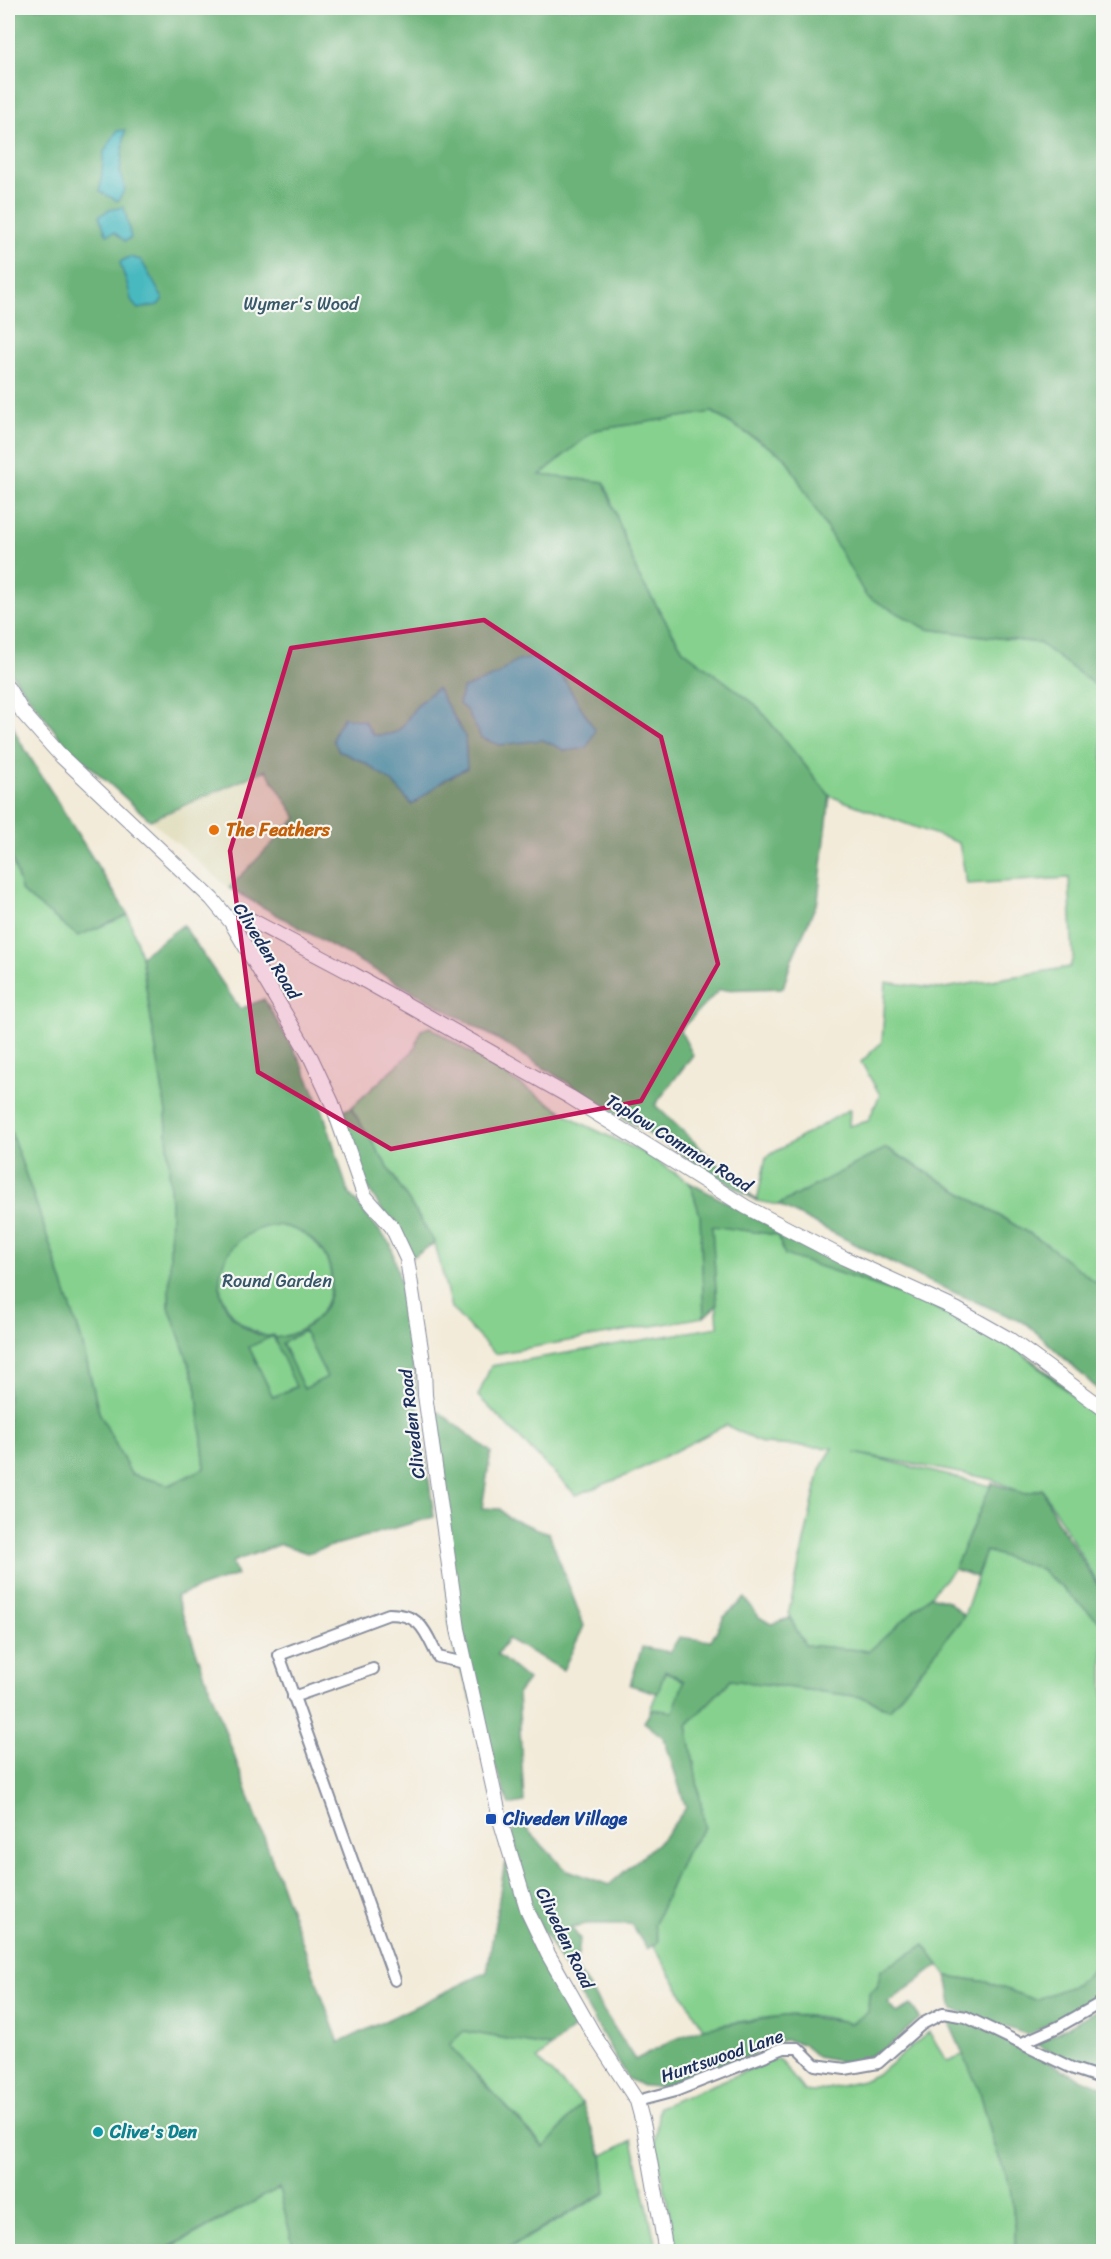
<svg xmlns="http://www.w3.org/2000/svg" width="1111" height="2259" font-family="Sriracha,sans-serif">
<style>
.built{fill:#e0ddbb}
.green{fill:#86d18e;stroke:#508076;stroke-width:1.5}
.forest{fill:#6cb379;stroke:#44716c;stroke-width:1.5;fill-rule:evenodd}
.water{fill:#4ab9c0;stroke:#32748f;stroke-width:1.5}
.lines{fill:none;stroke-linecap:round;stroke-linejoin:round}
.street-casing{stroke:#878d9c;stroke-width:14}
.secondary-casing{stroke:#878d9c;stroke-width:16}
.street{stroke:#fff;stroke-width:10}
.secondary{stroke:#fff;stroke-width:14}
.marked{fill:#c2185b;fill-opacity:0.2;stroke:#c2185b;stroke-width:4.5;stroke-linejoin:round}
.food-dot{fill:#e8710a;stroke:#f6f6f2;stroke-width:2}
.transit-dot{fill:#1a4fb4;stroke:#f6f6f2;stroke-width:2}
.culture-dot{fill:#0f9aa8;stroke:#f6f6f2;stroke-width:2}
.labels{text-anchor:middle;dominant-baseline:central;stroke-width:4.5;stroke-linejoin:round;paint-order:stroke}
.park-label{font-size:18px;fill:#36586a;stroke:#f6f6f2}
.food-label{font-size:18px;font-weight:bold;fill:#c56008;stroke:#f6f6f2;text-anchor:start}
.street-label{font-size:18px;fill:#1b2f5e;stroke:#f6f6f2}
.transit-label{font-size:18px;font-weight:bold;fill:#164399;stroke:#f6f6f2;text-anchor:start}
.culture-label{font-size:18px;font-weight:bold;fill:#0d838f;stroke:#f6f6f2;text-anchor:start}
</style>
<rect width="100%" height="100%" fill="#f6f6f2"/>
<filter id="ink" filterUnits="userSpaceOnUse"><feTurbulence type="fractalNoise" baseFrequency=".0167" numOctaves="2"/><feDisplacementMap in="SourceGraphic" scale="12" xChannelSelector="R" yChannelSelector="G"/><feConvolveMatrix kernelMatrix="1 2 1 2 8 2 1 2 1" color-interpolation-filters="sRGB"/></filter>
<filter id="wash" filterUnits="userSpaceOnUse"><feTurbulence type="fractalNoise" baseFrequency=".008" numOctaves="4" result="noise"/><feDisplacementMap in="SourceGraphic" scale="24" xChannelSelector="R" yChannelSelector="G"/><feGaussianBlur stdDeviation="1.35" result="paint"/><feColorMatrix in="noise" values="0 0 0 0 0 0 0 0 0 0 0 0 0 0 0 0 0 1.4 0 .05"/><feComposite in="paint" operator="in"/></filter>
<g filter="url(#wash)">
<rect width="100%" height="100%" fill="#f3ebd9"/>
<!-- built -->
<path class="built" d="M266,770L297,818L229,888L150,820Z"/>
<!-- green -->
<path class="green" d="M712,412L785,457L867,596L927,629L1039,643L1103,691V1288L1045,1243L887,1148L778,1205L757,1201L766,1157L850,1109L849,1126L868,1121L880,1095L861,1062L882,1042L886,982L939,989L1070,967L1073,957L1069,878L967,884L959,843L830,796L756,705L683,650L638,575L604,482L539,475L595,430Z
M8,845L22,892L78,936L128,915L141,956L166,1112L171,1204L169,1307L196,1384L205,1468L170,1485L131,1474L99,1412L81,1338L39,1212L8,1124Z
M430,1027L579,1122L646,1154L690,1183L700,1215L704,1317L495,1354L451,1308L435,1243L351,1108L415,1049L421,1030Z
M277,1225C351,1236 348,1329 274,1338L297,1386L273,1397L249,1347L269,1337C199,1317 205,1232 277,1225Z
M711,1225L777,1235L785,1255L919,1300L1022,1353L1103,1422V1587H1100L1042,1489L1025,1494L991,1479L855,1453L991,1486L954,1569L930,1596L870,1651L805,1645L790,1618L789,1611L820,1469L833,1448L763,1444L726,1425L630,1474L576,1495L478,1396L491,1366L718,1327Z
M304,1331L327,1377L304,1389L282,1343Z
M986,1551L1039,1568L1103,1624L1104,1780L1097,1811L1104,1824L1103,1961L1077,1984L1035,2000L987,1982L947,1976L924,1945L869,1993L868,2012L850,2024C807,2006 748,2021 703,2028L654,1947L658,1940L654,1925L686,1852L705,1827L687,1725L731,1680L862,1697L889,1709L964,1616Z
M665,1672L687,1680L671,1718L650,1710Z
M463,2031L551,2047L537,2059L582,2103L545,2148L449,2045Z
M929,2032L947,2061L965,2054L980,2092L993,2141L1010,2187L1015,2225V2251H677L655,2140L659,2107L778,2058L804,2091L813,2092L863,2081L881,2072Z
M632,2140L657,2251L502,2252L606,2193L602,2156Z
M279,2188L293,2245L297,2251L162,2252Z"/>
<!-- forest -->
<path class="forest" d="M8,8H1103V691L1039,643L927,629L866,596L785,457L713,412L595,430L540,475L604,482L638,575L683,650L756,705L830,796L818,900L792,959L783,988L719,990L680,1030L693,1055L655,1105L757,1201L499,1040L229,888L297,818L266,770L150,820L64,743L8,669Z
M8,714L18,738L128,915L78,936L22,892L8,845Z
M183,925L240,1009L264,999L300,1060L324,1114L348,1192L391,1245L403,1293L434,1517L307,1553L281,1544L232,1562L237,1575L176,1596L339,2043L487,1972L505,1862L524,1918L581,2022L551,2047L464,2031L449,2045L544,2148L582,2103L602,2156L606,2192L502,2251H297L293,2245L279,2188L162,2251H8V1124L39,1212L81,1338L99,1412L131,1474L170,1485L205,1468L196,1384L169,1307L171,1204L166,1112L141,956ZM277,1225C351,1236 349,1329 275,1338L273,1335C266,1338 257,1335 251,1331C197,1302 217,1231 277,1225ZM304,1331L327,1377L304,1389L282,1343ZM273,1336L296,1387L273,1397L249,1347Z
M351,1108L435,1243L410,1258L365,1182L342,1111Z
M886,1148L1045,1243L1103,1288V1394L1027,1324L928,1281L778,1205Z
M690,1183L859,1272L969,1320L1018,1349L1103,1416V1422L1022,1353L919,1300L785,1255L777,1235L712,1226L717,1305L704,1317L700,1215Z
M438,1411L491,1452L482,1508L500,1509L508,1518L549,1533L584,1626L563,1670L508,1639L497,1654L528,1680L518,1693L524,1802L509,1805L455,1653L449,1624Z
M992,1483L1025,1494L1042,1489L1056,1519L1099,1587H1103V1624L1039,1568L986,1551L976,1577L954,1569Z
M930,1596L948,1601L964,1616L890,1709L862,1697L731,1680L687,1725L705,1827L686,1852L654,1925L658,1942L647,1949L631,1924H587L571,1927L580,1939L578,1955L573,1963L635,2060L669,2042L703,2028L791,2015L842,2021L850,2024L868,2012L869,1993L877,1987L881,1970L924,1945L939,1965L888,2003L897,2013L911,2005L920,2018L884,2050L851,2064L817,2057L803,2044L785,2040L769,2044L753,2055L673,2084L659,2087L643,2086L628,2079L533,1913L512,1834L515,1826L522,1824L565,1869L609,1885L665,1836L686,1808L664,1738L644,1722L652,1709L673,1712L684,1681L665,1670L658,1693L630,1685L642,1647L670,1652L679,1637L711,1641L724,1617L745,1598L759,1617L771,1624L790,1618L805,1645L869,1651Z
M1103,1961V1995L1029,2035L953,2009L947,1976L987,1982L1035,2000L1077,1984Z
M1103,2007V2072L1064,2059L1036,2044Z
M947,2018C982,2018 1041,2059 1073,2075C1083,2080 1094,2083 1103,2087V2251H1015V2225L1010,2187L993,2141L980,2092Z"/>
<!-- water -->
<path class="water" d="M125,130L120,172L125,189L118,201L100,192L104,152L117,131Z
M124,207L131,238L125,241L114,232L107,235L99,216L109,210Z
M129,257L141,260L163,299L158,305L138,309C128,299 132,299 128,287C126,278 122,272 120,262Z
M536,658L563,678L595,730L587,748L566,751L543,740L500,745L481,738L467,711L459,704L462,689L497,675L515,661Z
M437,688L465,736L467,768L443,781L412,805L392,782L365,763L339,751L333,740L335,731L344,717L364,721L373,735C404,735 399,729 415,708C421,701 430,694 437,688Z"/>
</g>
<g filter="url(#ink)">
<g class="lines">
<!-- street casing -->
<g class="street-casing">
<path id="street" d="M293,1697L373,1669
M395,1980L279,1655L389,1614C422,1614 425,1632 438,1657L465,1663
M1022,2043L1058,2027L1104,2001
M637,2101L675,2091L784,2048H798L815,2065L845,2069L878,2063L922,2024L943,2013L966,2017L1074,2069L1104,2079"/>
</g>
<!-- secondary casing -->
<g class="secondary-casing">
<path id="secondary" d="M8,688L23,713L62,757L212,899L231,922L311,1058L332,1103L364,1195L392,1227L407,1259L424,1368L425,1395L458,1629L501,1823L528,1912L548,1954L594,2035L637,2101L644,2127L666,2252
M231,922L249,919L353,974L570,1097L746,1207L844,1258L956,1309L1009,1339L1104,1409"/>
</g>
<!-- street -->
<use href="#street" class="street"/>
<!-- secondary -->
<use href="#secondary" class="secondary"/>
</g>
</g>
<!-- marked area -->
<path class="marked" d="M484,620L661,737L718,964L641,1101L391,1149L258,1072L230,851L291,648Z"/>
<!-- markers -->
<circle class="food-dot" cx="214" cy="830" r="6"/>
<rect class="transit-dot" x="485" y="1813" width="12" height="12" rx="3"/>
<circle class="culture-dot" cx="98" cy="2132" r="6"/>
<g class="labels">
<!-- park labels -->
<g class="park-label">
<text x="301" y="304">Wymer's Wood</text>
<text x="277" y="1281">Round Garden</text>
</g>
<!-- food labels -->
<g class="food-label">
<text x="226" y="830">The Feathers</text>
</g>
<!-- street labels -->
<g class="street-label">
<text transform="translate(267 951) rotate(58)">Cliveden Road</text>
<text transform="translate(679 1143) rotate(32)">Taplow Common Road</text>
<text transform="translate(412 1424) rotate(-97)">Cliveden Road</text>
<text transform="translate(565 1938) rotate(64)">Cliveden Road</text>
<text transform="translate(722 2056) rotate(-19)">Huntswood Lane</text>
</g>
<!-- transit labels -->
<g class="transit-label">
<text x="503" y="1819">Cliveden Village</text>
</g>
<!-- culture labels -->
<g class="culture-label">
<text x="110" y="2132">Clive's Den</text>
</g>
</g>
<!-- margin -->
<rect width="1111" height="2259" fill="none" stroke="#f6f6f2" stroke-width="30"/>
</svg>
